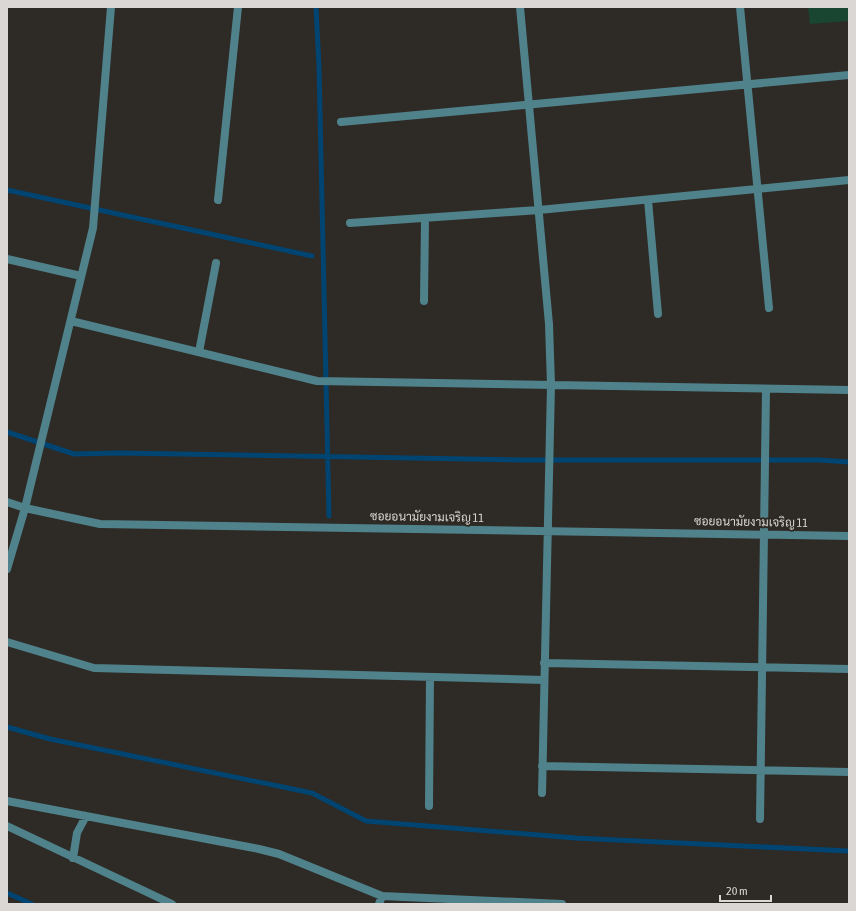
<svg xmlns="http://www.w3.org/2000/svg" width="856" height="911" font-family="'Asap Condensed',Sarabun,sans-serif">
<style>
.green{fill:#184631}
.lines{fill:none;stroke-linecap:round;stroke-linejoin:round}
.stream{stroke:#004471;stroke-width:5}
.street{stroke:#50828b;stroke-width:8}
.labels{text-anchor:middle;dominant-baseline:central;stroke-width:4;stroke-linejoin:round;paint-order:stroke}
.street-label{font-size:12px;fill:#dad7d4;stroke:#2e2a25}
</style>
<rect width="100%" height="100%" fill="#2e2a25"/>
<!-- green -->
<path class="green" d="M808,7H849V21L810,24Z"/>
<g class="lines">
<!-- stream -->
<path class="stream" d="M316,7L319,67L329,516
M7,190L312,256
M7,432L74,454L119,453L526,460H819L849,462
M7,727L50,739L312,793L366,821L575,838L849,851
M7,893L32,904"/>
<!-- street -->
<path class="street" d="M520,7L549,324L551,385L542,793
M740,7L769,308
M341,122L849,75
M218,200L238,7
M648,200L658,314
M350,223L539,210L849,180
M7,259L81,276
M424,301L425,219
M71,321L317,381L849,390
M199,352L216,263
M7,502L25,508L100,524L849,536
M7,569L25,508L93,228L111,7
M7,642L94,668L544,680
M544,663L849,669
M542,766L849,772
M7,801L259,849L279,854L382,896L379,904
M429,806L430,677
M760,819L766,389
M7,826L172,904
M73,858L77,833L86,816
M382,896L562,904"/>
</g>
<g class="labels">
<!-- street labels -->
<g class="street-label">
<text transform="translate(427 517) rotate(1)">ซอยอนามัยงามเจริญ 11</text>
<text transform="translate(751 522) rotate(1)">ซอยอนามัยงามเจริญ 11</text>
</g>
</g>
<!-- border -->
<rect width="856" height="911" fill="none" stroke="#dad7d4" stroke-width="16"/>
<!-- scale -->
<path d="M720 895v6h51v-6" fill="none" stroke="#dad7d4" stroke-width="2"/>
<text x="726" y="895" font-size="12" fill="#dad7d4" stroke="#2e2a25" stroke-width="3" paint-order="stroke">20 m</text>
</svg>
